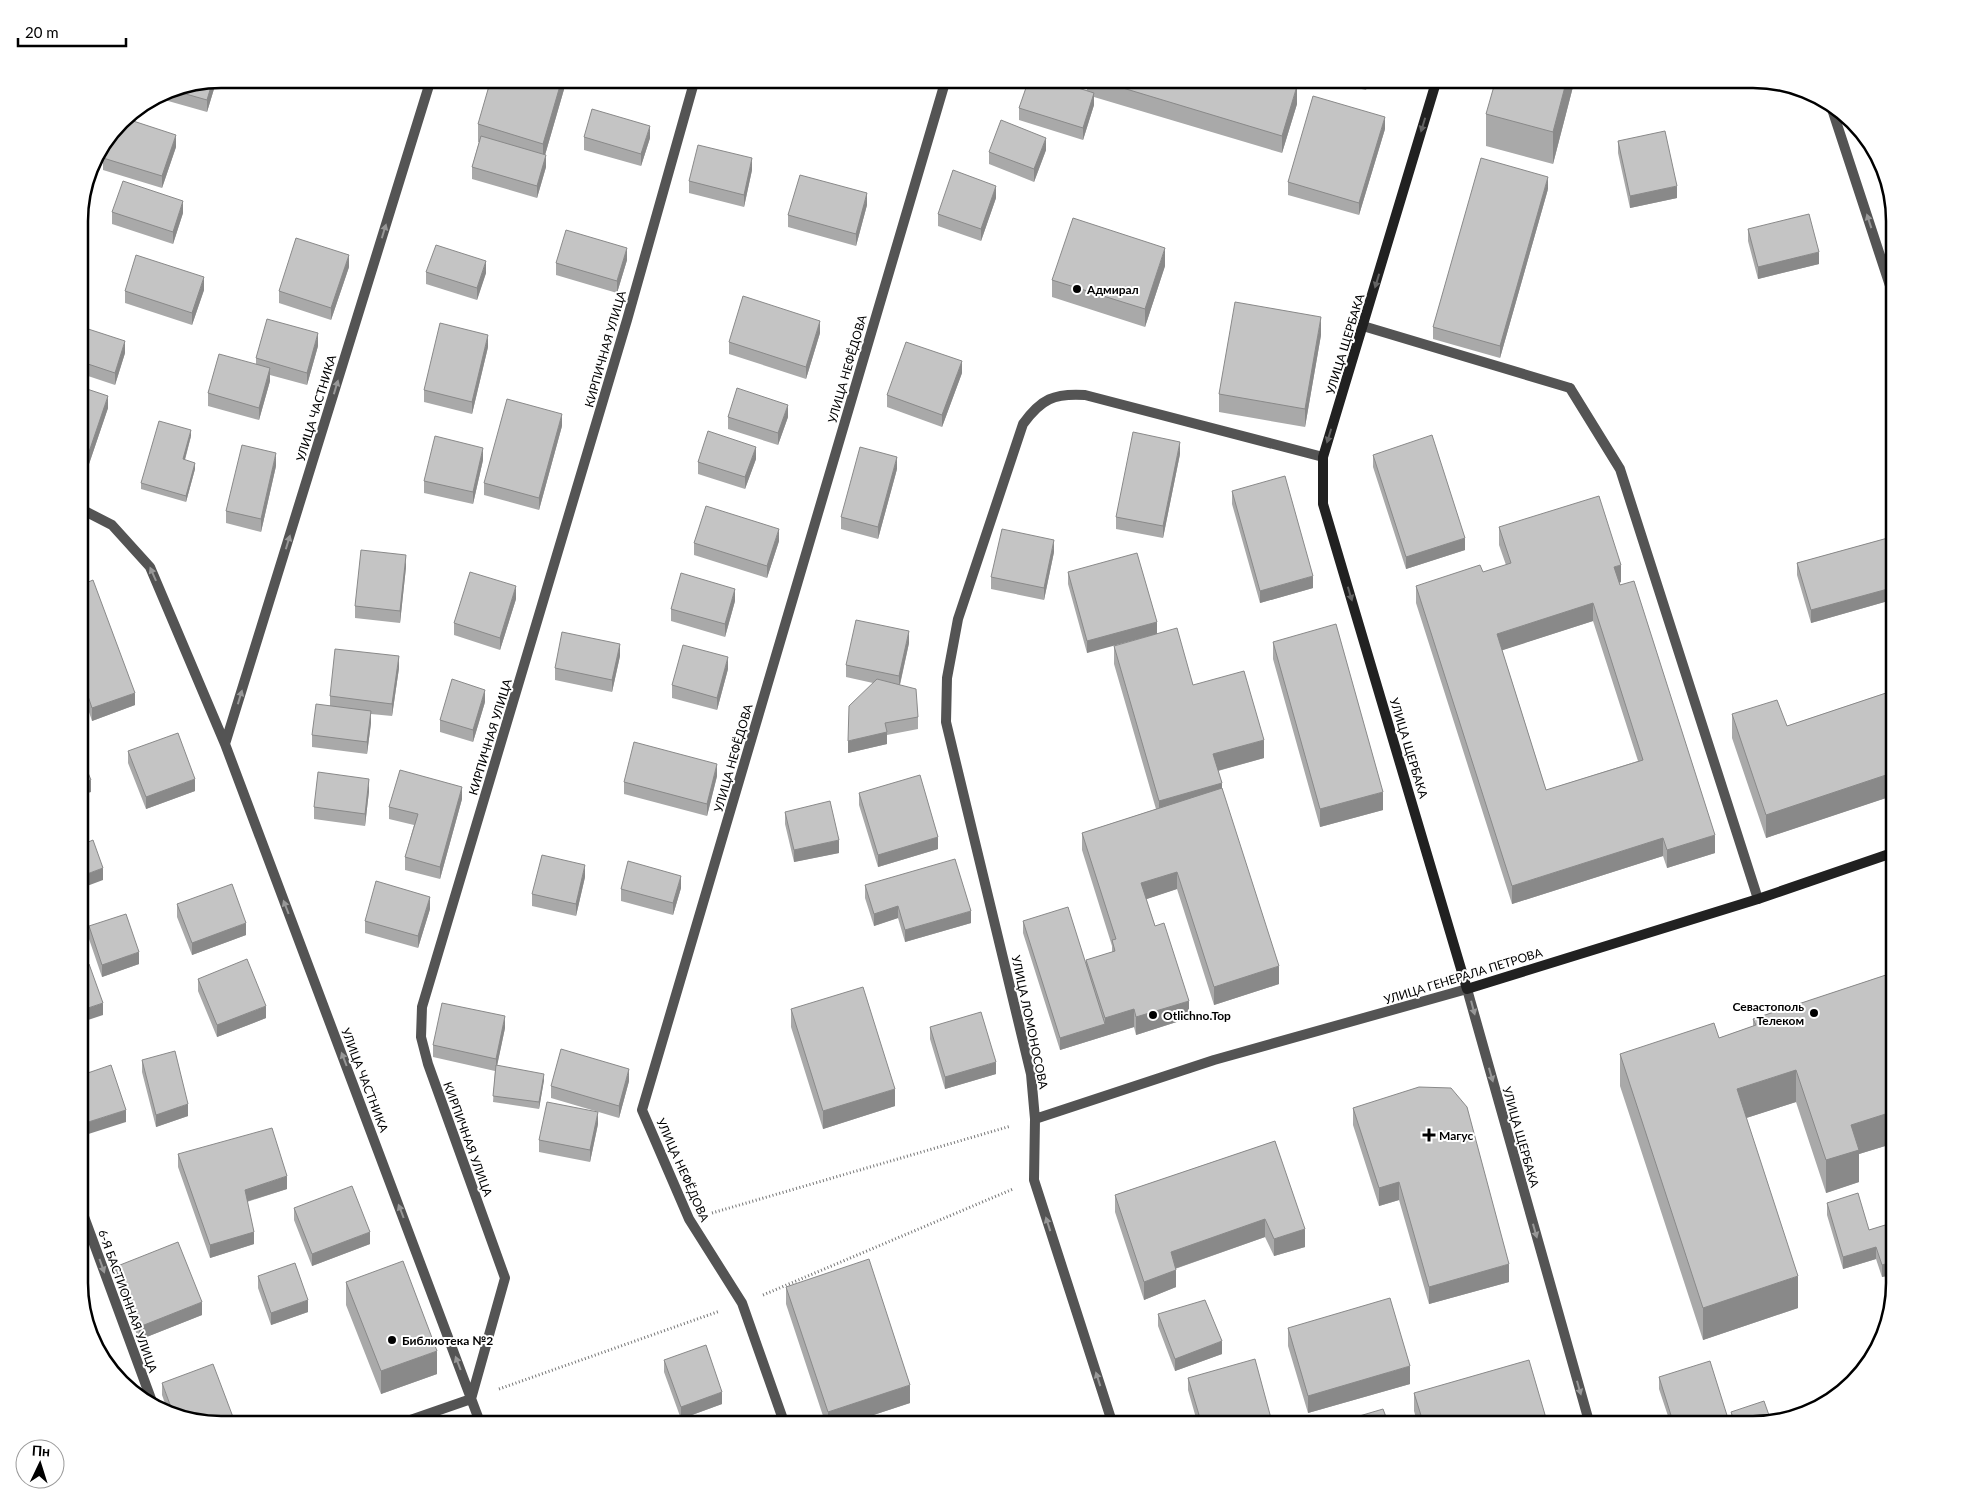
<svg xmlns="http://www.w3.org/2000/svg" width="1974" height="1504" font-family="Lato,sans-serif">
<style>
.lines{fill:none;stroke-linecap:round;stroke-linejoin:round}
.path{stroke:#767676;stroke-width:3;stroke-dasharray:1 2.5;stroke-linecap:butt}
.service{stroke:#545454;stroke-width:10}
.minor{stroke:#545454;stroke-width:10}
.secondary{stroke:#212121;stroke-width:10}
.wall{fill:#a9a9a9;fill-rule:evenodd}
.shaded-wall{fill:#898989}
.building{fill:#c4c4c4;stroke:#898989;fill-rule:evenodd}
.oneway{fill:#646464}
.oneway2{fill:#989898}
.poi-dot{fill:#000;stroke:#fff;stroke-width:2}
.labels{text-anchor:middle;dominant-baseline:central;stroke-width:4;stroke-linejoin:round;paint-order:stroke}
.poi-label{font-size:12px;font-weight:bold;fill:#000;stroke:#fff;text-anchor:start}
.street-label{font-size:12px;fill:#000;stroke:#fff}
.rim{fill:none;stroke:#000;stroke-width:2.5}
</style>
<rect width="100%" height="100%" fill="#fff"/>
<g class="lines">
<!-- path -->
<path class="path" d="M712,1213L1011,1126
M763,1295L1013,1189
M499,1389L720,1311"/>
<!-- service -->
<path class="service" d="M1363,326L1570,388"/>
<!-- minor -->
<path class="minor" d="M1830,103L1895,301
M1570,388L1620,469L1758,899
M79,508L112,525L150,567L225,744L481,1425
M225,744L431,79
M1035,1119L1214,1060L1467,989L1590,1425
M79,1203L154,1407
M396,1425L471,1399L505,1278L428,1064L421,1037L422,1007L627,320L695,79
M785,1425L742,1303L689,1219L642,1110L946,79
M1113,1425L1034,1180L1035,1119L1031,1074L946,722L947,678L958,619L1023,424C1041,399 1054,393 1085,395L1323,457"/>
<!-- secondary -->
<path class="secondary" d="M1437,79L1323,457V504L1467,989L1758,899L1895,852"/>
</g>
<!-- wall -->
<path class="wall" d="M217,79L207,112L154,97L166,89Z
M567,79L545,155L546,167L537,198L472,179V167L479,142H478V124Z
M1087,79H1272L1297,104L1282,153L1094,97V105L1083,140L1019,120V108L1087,91Z
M1317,79H1368L1366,90Z
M1575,79L1553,164L1486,146V114Z
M1385,129L1359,215L1288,195V182Z
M584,137L650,138L641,166L584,150Z
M1618,141L1677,198L1630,208L1618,153Z
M176,147L162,188L103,170V158Z
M1046,150L1034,182L989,164V152Z
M752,170L744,207L689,193V181Z
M1548,189L1500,358L1433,339V327Z
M996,198L981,241L938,226V214Z
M867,205L856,246L788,227V215Z
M112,212L183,213L173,244L112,224Z
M1748,229L1819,264L1758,279L1748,241Z
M627,260L617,293L556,275V263Z
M1165,266L1145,327L1052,297V280Z
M349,267L331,320L279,303V291Z
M426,272L486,273L477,300L426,284Z
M204,290L192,325L125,303V291Z
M79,326L125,353L115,385L79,373Z
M820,333L806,379L729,354V342Z
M1321,335L1305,427L1219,412V394Z
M318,346L307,385L270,375V381L259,420L208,406V393L256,364V358Z
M488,347L472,414L424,402V390Z
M962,373L942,427L887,407V395Z
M79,393L108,408L89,464L79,460Z
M728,417H788L778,445L728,429Z
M562,426L539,510L484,495V483Z
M191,436L185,460L195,469L186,502L141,489V483Z
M1180,454L1163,538L1116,529V517Z
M1373,455L1465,550L1406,569L1373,467Z
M756,459L745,489L698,474V462Z
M483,460L473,504L424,493V481Z
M276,466L261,532L226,523V511Z
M897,469L878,539L841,529V517Z
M1232,491L1313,588L1260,603L1232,504Z
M1499,527L1621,582L1619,583L1715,853L1667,868L1663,856L1512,904L1416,603V586L1483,572L1506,565L1499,545ZM1593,621L1638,761L1546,790L1502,650Z
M1895,536V599L1811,623L1797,575V563Z
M779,541L767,578L694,555V543Z
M1054,552L1044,600L991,589V577Z
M406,567L400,623L355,618V606Z
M1068,572L1157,622L1087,653L1068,584Z
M79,586L135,705L92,721L79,682Z
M516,599L500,650L454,635V623Z
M735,601L725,637L671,621V609Z
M1273,642L1383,810L1320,827L1273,659Z
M909,643L900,685L918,717V729L887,735V744L848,753L873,683L846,677V665Z
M1114,646L1193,685L1264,758L1218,771L1222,789L1279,984L1214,1005L1177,889L1146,899L1155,926L1189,1018L1136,1035L1134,1027L1060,1050L1023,933V921L1086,965V960L1112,952V946L1082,850V833L1156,809L1114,664Z
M620,656L612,692L555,680V668Z
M399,668L392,716L371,714V723L367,754L312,747V735L330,706V696Z
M728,669L717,710L672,698V685Z
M1895,690V795L1766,838L1732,738V714L1787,726Z
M485,702L473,742L440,732V720Z
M128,751L195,791L146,809L128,763Z
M717,776L707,816L624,794V782Z
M369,791L365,826L314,819V807Z
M859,793L938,849L878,867L859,805Z
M462,799L440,879L405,870V857L414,825L389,819V807Z
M785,812L839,853L794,862L785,824Z
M585,877L576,916L532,906V894Z
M865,885L971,923L905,942L898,918L874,926L865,898Z
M681,888L673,915L621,901V889Z
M177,904L246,935L192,955L177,917Z
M430,909L418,948L365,933V921Z
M89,926L139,964L102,977L89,939Z
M1895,972V1143L1859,1154V1182L1826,1193L1796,1102L1746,1118L1798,1308L1703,1340L1620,1086V1054L1719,1038L1753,1026V1019Z
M198,979L266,1018L217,1037L198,991Z
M791,1009L895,1106L823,1129L791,1027Z
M930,1027L996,1074L945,1089L930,1039Z
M505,1028L497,1065L544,1080L539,1109L493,1102L495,1071L433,1057V1045Z
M142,1060L188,1116L156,1127L142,1072Z
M629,1081L619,1118L551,1098V1086Z
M1353,1108L1509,1282L1429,1304L1399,1200L1379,1206L1353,1125Z
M598,1124L590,1162L539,1152V1140Z
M1275,1141L1305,1247L1274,1256L1265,1237L1175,1269L1176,1287L1144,1300L1115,1212V1195Z
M178,1154L287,1189L247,1202L254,1244L210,1258L178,1167Z
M1827,1203L1869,1230L1895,1222V1274L1882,1277L1876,1259L1843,1269L1827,1215Z
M294,1208L370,1244L312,1266L294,1220Z
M115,1267L202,1315L139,1340L115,1279Z
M258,1276L308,1312L271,1325L258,1288Z
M346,1282L437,1374L381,1394L346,1305Z
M786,1287L910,1403L843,1425H826L786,1304Z
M1158,1314L1222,1354L1175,1371L1158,1326Z
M1288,1328L1410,1384L1308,1413L1288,1346Z
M664,1360L722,1404L681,1419L664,1372Z
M1659,1377L1730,1425H1671L1659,1389Z
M1188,1378L1272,1425H1198L1188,1390Z
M162,1383L175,1418L169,1415L162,1395Z
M1414,1393L1548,1425H1418L1414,1411Z
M1731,1412L1754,1425H1732Z"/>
<!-- shaded-wall -->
<path class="shaded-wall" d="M217,79L207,112V100L213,80Z
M562,79H567L543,162V144Z
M1366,79H1368L1366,90Z
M1567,79H1575L1553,164V132Z
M1297,86V104L1282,153V136Z
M1094,93V105L1083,140V128Z
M1385,117V129L1359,215V203Z
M650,126V138L641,166V154Z
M176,135V147L162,188V176Z
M1046,138V150L1034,182V169Z
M546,155V167L537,198V186Z
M752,158V170L744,207V195Z
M1548,177V189L1500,358V346Z
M996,186V198L981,241V229Z
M1677,186V198L1630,208V196Z
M867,193V205L856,246V234Z
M183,201V213L173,244V232Z
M627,248V260L617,293V281Z
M1165,248V266L1145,327V309Z
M1819,252V264L1758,279V267Z
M349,255V267L331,320V308Z
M486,261V273L477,300V288Z
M204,277V290L192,325V313Z
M1321,317V335L1305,427V409Z
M820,321V333L806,379V367Z
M318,333V346L307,385V373Z
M488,335V347L472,414V402Z
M125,341V353L115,385V373Z
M962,361V373L942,427V415Z
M270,368V381L259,420V408Z
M108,396V408L89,464V452Z
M788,405V417L778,445V433Z
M562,414V426L539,510V498Z
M191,430V436L183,466V459Z
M1180,442V454L1163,538V526Z
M756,447V459L745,489V477Z
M483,448V460L473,504V492Z
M276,453V466L261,532V519Z
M897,457V469L878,539V527Z
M195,463V469L186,502V496Z
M779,529V541L767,578V566Z
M1465,538V550L1406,569V557Z
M1054,540V552L1044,600V588Z
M406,555V567L400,623V611Z
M1621,565V582L1614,585V567Z
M1313,576V588L1260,603V591Z
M516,586V599L500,650V638Z
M1895,587V599L1811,623V610Z
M735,589V601L725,637V624Z
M1593,603V621L1497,652V634Z
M1157,622V634L1087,653V641Z
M909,631V643L899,688V676Z
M620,644V656L612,692V680Z
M399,656V668L392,716V704Z
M728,657V669L717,710V698Z
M485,690V702L473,742V730Z
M135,693V705L92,721V708Z
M371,711V723L367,754V742Z
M887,732V744L848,753V741Z
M1264,740V758L1213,772V754Z
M717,764V776L707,816V804Z
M1895,772V795L1766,838V815Z
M195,779V791L146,809V797Z
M369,779V791L365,826V814Z
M91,780V792L79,796V784Z
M1222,783V801L1159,819V801Z
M462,787V799L440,879V867Z
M1383,792V810L1320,827V809Z
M1715,835V853L1667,868V850Z
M938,837V849L878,867V855Z
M1663,838V856L1512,904V886Z
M839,840V853L794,862V850Z
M585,865V877L576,916V904Z
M103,868V880L79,889V877Z
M1177,872V889L1141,901V883Z
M681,876V888L673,915V903Z
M430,897V909L418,948V936Z
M898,906V918L874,926V914Z
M971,911V923L905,942V930Z
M246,923V935L192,955V943Z
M139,952V964L102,977V965Z
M1279,966V984L1214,1005V987Z
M1189,1001V1018L1136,1035V1017Z
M103,1003V1015L79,1023V1011Z
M266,1006V1018L217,1037V1025Z
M1134,1009V1027L1060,1050V1038L1105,1024V1018Z
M505,1016V1028L496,1071V1059Z
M996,1062V1074L945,1089V1077Z
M629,1069V1081L619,1118V1106Z
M1796,1070V1102L1737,1121V1089Z
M544,1074V1080L539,1109V1102Z
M895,1089V1106L823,1129V1111Z
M188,1104V1116L156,1127V1115Z
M126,1110V1122L79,1137V1125Z
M1895,1111V1143L1859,1154V1182L1826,1193V1160L1851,1125Z
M598,1112V1124L590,1162V1150Z
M287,1176V1189L245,1202V1190Z
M1399,1182V1200L1379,1206V1188Z
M1265,1219V1237L1171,1270V1252Z
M1305,1229V1247L1274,1256V1239Z
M254,1232V1244L210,1258V1245Z
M370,1232V1244L312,1266V1254Z
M1876,1247V1259L1843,1269V1257Z
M1895,1261V1274L1882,1277V1265Z
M1509,1264V1282L1429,1304V1287Z
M1176,1270V1287L1144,1300V1282Z
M1798,1276V1308L1703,1340V1308Z
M308,1300V1312L271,1325V1313Z
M202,1302V1315L139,1340V1327Z
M1222,1341V1354L1175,1371V1359Z
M437,1351V1374L381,1394V1371Z
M1410,1366V1384L1308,1413V1396Z
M910,1385V1403L843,1425H828V1412Z
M722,1392V1404L681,1419V1407Z
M1272,1422V1425H1259Z"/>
<!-- building -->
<path class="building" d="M491,79H562L543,144L478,124Z
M1029,79H1050L1094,93L1083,128L1019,108Z
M1093,79H1272L1297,86L1282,136Z
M1496,79H1567L1553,132L1486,114Z
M213,80L207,100L168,89Z
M1313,96L1385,117L1359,203L1288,182Z
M592,109L650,126L641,154L584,137Z
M124,118L176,135L162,176L103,158L109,137Z
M1001,120L1046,138L1034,169L989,152Z
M1665,131L1677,186L1630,196L1618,141Z
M481,136L546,155L537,186L472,167Z
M698,145L752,158L744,195L689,181Z
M1481,158L1548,177L1500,346L1433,327Z
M953,170L996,186L981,229L938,214Z
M800,175L867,193L856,234L788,215Z
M123,181L183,201L173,232L112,212Z
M1809,214L1819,252L1758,267L1748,229Z
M1073,218L1165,248L1145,309L1052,280Z
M566,230L627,248L617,281L556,263Z
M296,238L349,255L331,308L279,291Z
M436,245L486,261L477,288L426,272Z
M136,255L204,277L192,313L125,291Z
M743,296L820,321L806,367L729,342Z
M1235,302L1321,317L1305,409L1219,394Z
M267,319L318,333L307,373L256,358Z
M440,323L488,335L472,402L424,390Z
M79,326L125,341L115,373L79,361Z
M906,342L962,361L942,415L887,395Z
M219,354L270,368L259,408L208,393Z
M81,387L108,396L89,452L79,448V393Z
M737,388L788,405L778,433L728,417Z
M507,399L562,414L539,498L484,483Z
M159,421L191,430L183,459L195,463L186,496L141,483Z
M708,431L756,447L745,477L698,462Z
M1133,432L1180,442L1163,526L1116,517Z
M1432,435L1465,538L1406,557L1373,455Z
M435,436L483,448L473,492L424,481Z
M242,445L276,453L261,519L226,511Z
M860,447L897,457L878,527L841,517Z
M1285,476L1313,576L1260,591L1232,491Z
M1599,496L1621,565L1614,567L1620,585L1634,581L1715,835L1667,850L1663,838L1512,886L1416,586L1480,565L1483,572L1511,563L1499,527ZM1593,603L1643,760L1546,790L1497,634Z
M706,506L779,529L767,566L694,543Z
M1002,529L1054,540L1044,588L991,577Z
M1895,536V587L1811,610L1797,563Z
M361,550L406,555L400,611L355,606Z
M1137,553L1157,622L1087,641L1068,572Z
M470,572L516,586L500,638L454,623Z
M681,573L735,589L725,624L671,609Z
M93,580L135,693L92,708L79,669V586Z
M856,620L909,631L899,676L846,665Z
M1336,624L1383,792L1320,809L1273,642Z
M1177,628L1193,685L1244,671L1264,740L1213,754L1222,783L1159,801L1114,646Z
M562,632L620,644L612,680L555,668Z
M683,645L728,657L717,698L672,685Z
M335,649L399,656L392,704L330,696Z
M452,679L485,690L473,730L440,720Z
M877,679L916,689L918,717L885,723L887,732L848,741L849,706Z
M1895,690V772L1766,815L1732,714L1777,700L1787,726Z
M316,704L371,711L367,742L312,735Z
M178,733L195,779L146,797L128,751Z
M634,742L717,764L707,804L624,782Z
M79,751L91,780L79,784Z
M400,770L462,787L440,867L405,857L418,814L389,807Z
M318,772L369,779L365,814L314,807Z
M920,775L938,837L878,855L859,793Z
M1222,788L1279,966L1214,987L1177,872L1141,883L1155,926L1164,923L1189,1001L1136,1017L1134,1009L1105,1018L1086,960L1115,951L1112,940L1116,939L1082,833Z
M830,801L839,840L794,850L785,812Z
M93,840L103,868L79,877V846Z
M542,855L585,865L576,904L532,894Z
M955,859L971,911L905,930L898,906L874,914L865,885Z
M628,861L681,876L673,903L621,889Z
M376,881L430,897L418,936L365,921Z
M232,884L246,923L192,943L177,904Z
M1068,907L1105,1024L1060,1038L1023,921Z
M126,914L139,952L102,965L89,926Z
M247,959L266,1006L217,1025L198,979Z
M89,964L103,1003L79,1011V968Z
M1895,972V1111L1851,1125L1859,1150L1826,1160L1796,1070L1737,1089L1798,1276L1703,1308L1620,1054L1714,1023L1719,1038L1756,1025L1753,1019Z
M863,987L895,1089L823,1111L791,1009Z
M442,1003L505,1016L496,1059L433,1045Z
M981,1012L996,1062L945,1077L930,1027Z
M561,1049L629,1069L619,1106L551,1086Z
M175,1051L188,1104L156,1115L142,1060Z
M111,1065L126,1110L79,1125V1076Z
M496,1065L544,1074L539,1102L493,1096Z
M1419,1087L1451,1088L1467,1107L1509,1264L1429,1287L1399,1182L1379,1188L1353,1108Z
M547,1102L598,1112L590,1150L539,1140Z
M272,1128L287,1176L245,1190L254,1232L210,1245L178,1154Z
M1275,1141L1305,1229L1274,1239L1265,1219L1171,1252L1176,1270L1144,1282L1115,1195Z
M352,1186L370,1232L312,1254L294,1208Z
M1858,1193L1869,1230L1895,1222V1261L1882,1265L1876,1247L1843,1257L1827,1203Z
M178,1242L202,1302L139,1327L115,1267Z
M869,1259L910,1385L828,1412L786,1287Z
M403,1261L437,1351L381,1371L346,1282Z
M295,1263L308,1300L271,1313L258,1276Z
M1390,1298L1410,1366L1308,1396L1288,1328Z
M1205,1300L1222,1341L1175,1359L1158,1314Z
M706,1345L722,1392L681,1407L664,1360Z
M1255,1359L1272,1422L1259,1425H1202L1188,1378Z
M1529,1360L1548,1425H1424L1414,1393Z
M1710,1361L1730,1425H1674L1659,1377Z
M213,1364L236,1425H220L175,1418L162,1383Z
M1764,1401L1771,1421L1754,1425H1736L1731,1412Z
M1383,1409L1389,1425H1329Z
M1071,1416L1075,1425H1047Z"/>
<!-- one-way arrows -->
<defs><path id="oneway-solid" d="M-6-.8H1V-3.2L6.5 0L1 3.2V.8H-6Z" transform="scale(1.25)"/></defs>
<g class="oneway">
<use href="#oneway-solid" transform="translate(1423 125) rotate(107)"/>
<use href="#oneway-solid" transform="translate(1377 281) rotate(107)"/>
<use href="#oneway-solid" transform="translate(1329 436) rotate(107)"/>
<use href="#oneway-solid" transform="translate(1350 594) rotate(73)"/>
</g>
<g class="oneway2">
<use href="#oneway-solid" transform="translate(1869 221) rotate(-108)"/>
<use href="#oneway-solid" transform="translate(384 231) rotate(-73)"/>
<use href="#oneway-solid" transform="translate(336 387) rotate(-73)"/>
<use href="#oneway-solid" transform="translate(288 542) rotate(-73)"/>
<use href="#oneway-solid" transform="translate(153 574) rotate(-114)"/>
<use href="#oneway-solid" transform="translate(240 697) rotate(-73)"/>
<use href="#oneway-solid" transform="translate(286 907) rotate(-111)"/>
<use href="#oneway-solid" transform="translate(1473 1008) rotate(75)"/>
<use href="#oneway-solid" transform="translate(344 1059) rotate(-111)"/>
<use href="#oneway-solid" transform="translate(1491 1075) rotate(74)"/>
<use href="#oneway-solid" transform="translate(401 1211) rotate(-111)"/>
<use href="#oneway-solid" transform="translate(1048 1224) rotate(-108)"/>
<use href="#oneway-solid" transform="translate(1535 1231) rotate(74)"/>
<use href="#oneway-solid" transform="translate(102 1266) rotate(70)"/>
<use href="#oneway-solid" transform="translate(458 1363) rotate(-111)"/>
<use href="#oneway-solid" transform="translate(1098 1379) rotate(-108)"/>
<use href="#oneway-solid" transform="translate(1579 1388) rotate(74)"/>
</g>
<!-- markers -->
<g class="poi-dot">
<circle cx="1077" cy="289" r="5"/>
<circle cx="1814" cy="1013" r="5"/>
<circle cx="1153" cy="1015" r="5"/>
<path d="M1426.5 1127.5h5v5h5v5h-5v5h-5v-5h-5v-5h5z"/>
<circle cx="392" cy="1340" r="5"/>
</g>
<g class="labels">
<!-- poi labels -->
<g class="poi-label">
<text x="1087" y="289">Адмирал</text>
<text x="1804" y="1006" text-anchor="end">Севастополь<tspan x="1804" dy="14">Телеком</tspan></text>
<text x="1163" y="1015">Otlichno.Top</text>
<text x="1439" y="1135">Магус</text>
<text x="402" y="1340">Библиотека №2</text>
</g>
<!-- street labels -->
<g class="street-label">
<text transform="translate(1345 344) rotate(-73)">УЛИЦА ЩЕРБАКА</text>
<text transform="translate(605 349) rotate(-74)">КИРПИЧНАЯ УЛИЦА</text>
<text transform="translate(847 369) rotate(-74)">УЛИЦА НЕФЁДОВА</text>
<text transform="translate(316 408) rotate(-73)">УЛИЦА ЧАСТНИКА</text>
<text transform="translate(490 737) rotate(-73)">КИРПИЧНАЯ УЛИЦА</text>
<text transform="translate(1409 748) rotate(73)">УЛИЦА ЩЕРБАКА</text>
<text transform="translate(733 758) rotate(-74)">УЛИЦА НЕФЁДОВА</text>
<text transform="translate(1463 976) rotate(-17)">УЛИЦА ГЕНЕРАЛА ПЕТРОВА</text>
<text transform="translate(1030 1022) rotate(78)">УЛИЦА ЛОМОНОСОВА</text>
<text transform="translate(365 1080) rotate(69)">УЛИЦА ЧАСТНИКА</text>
<text transform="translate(1521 1137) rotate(74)">УЛИЦА ЩЕРБАКА</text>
<text transform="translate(468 1139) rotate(70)">КИРПИЧНАЯ УЛИЦА</text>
<text transform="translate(683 1170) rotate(66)">УЛИЦА НЕФЁДОВА</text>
<text transform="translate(128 1301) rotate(70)">6-Я БАСТИОННАЯ УЛИЦА</text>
</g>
</g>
<!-- crop -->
<path d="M0 0H1974V1504H0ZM221 88H1753A133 133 0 0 1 1886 221V1283A133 133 0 0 1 1753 1416H221A133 133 0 0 1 88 1283V221A133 133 0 0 1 221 88Z" fill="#fff" fill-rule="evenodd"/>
<path class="rim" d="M221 88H1753A133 133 0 0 1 1886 221V1283A133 133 0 0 1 1753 1416H221A133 133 0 0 1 88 1283V221A133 133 0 0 1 221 88Z"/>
<!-- north arrow -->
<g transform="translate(40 1464) rotate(4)"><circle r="24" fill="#ffffff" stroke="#999999"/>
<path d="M0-4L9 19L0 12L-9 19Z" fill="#000000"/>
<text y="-8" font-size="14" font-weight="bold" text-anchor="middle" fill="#000000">Пн</text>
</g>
<!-- scale -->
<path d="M18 38v8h108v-8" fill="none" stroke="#000000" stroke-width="2.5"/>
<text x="25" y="38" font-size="15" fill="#000000" stroke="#ffffff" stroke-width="4" paint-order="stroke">20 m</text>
</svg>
